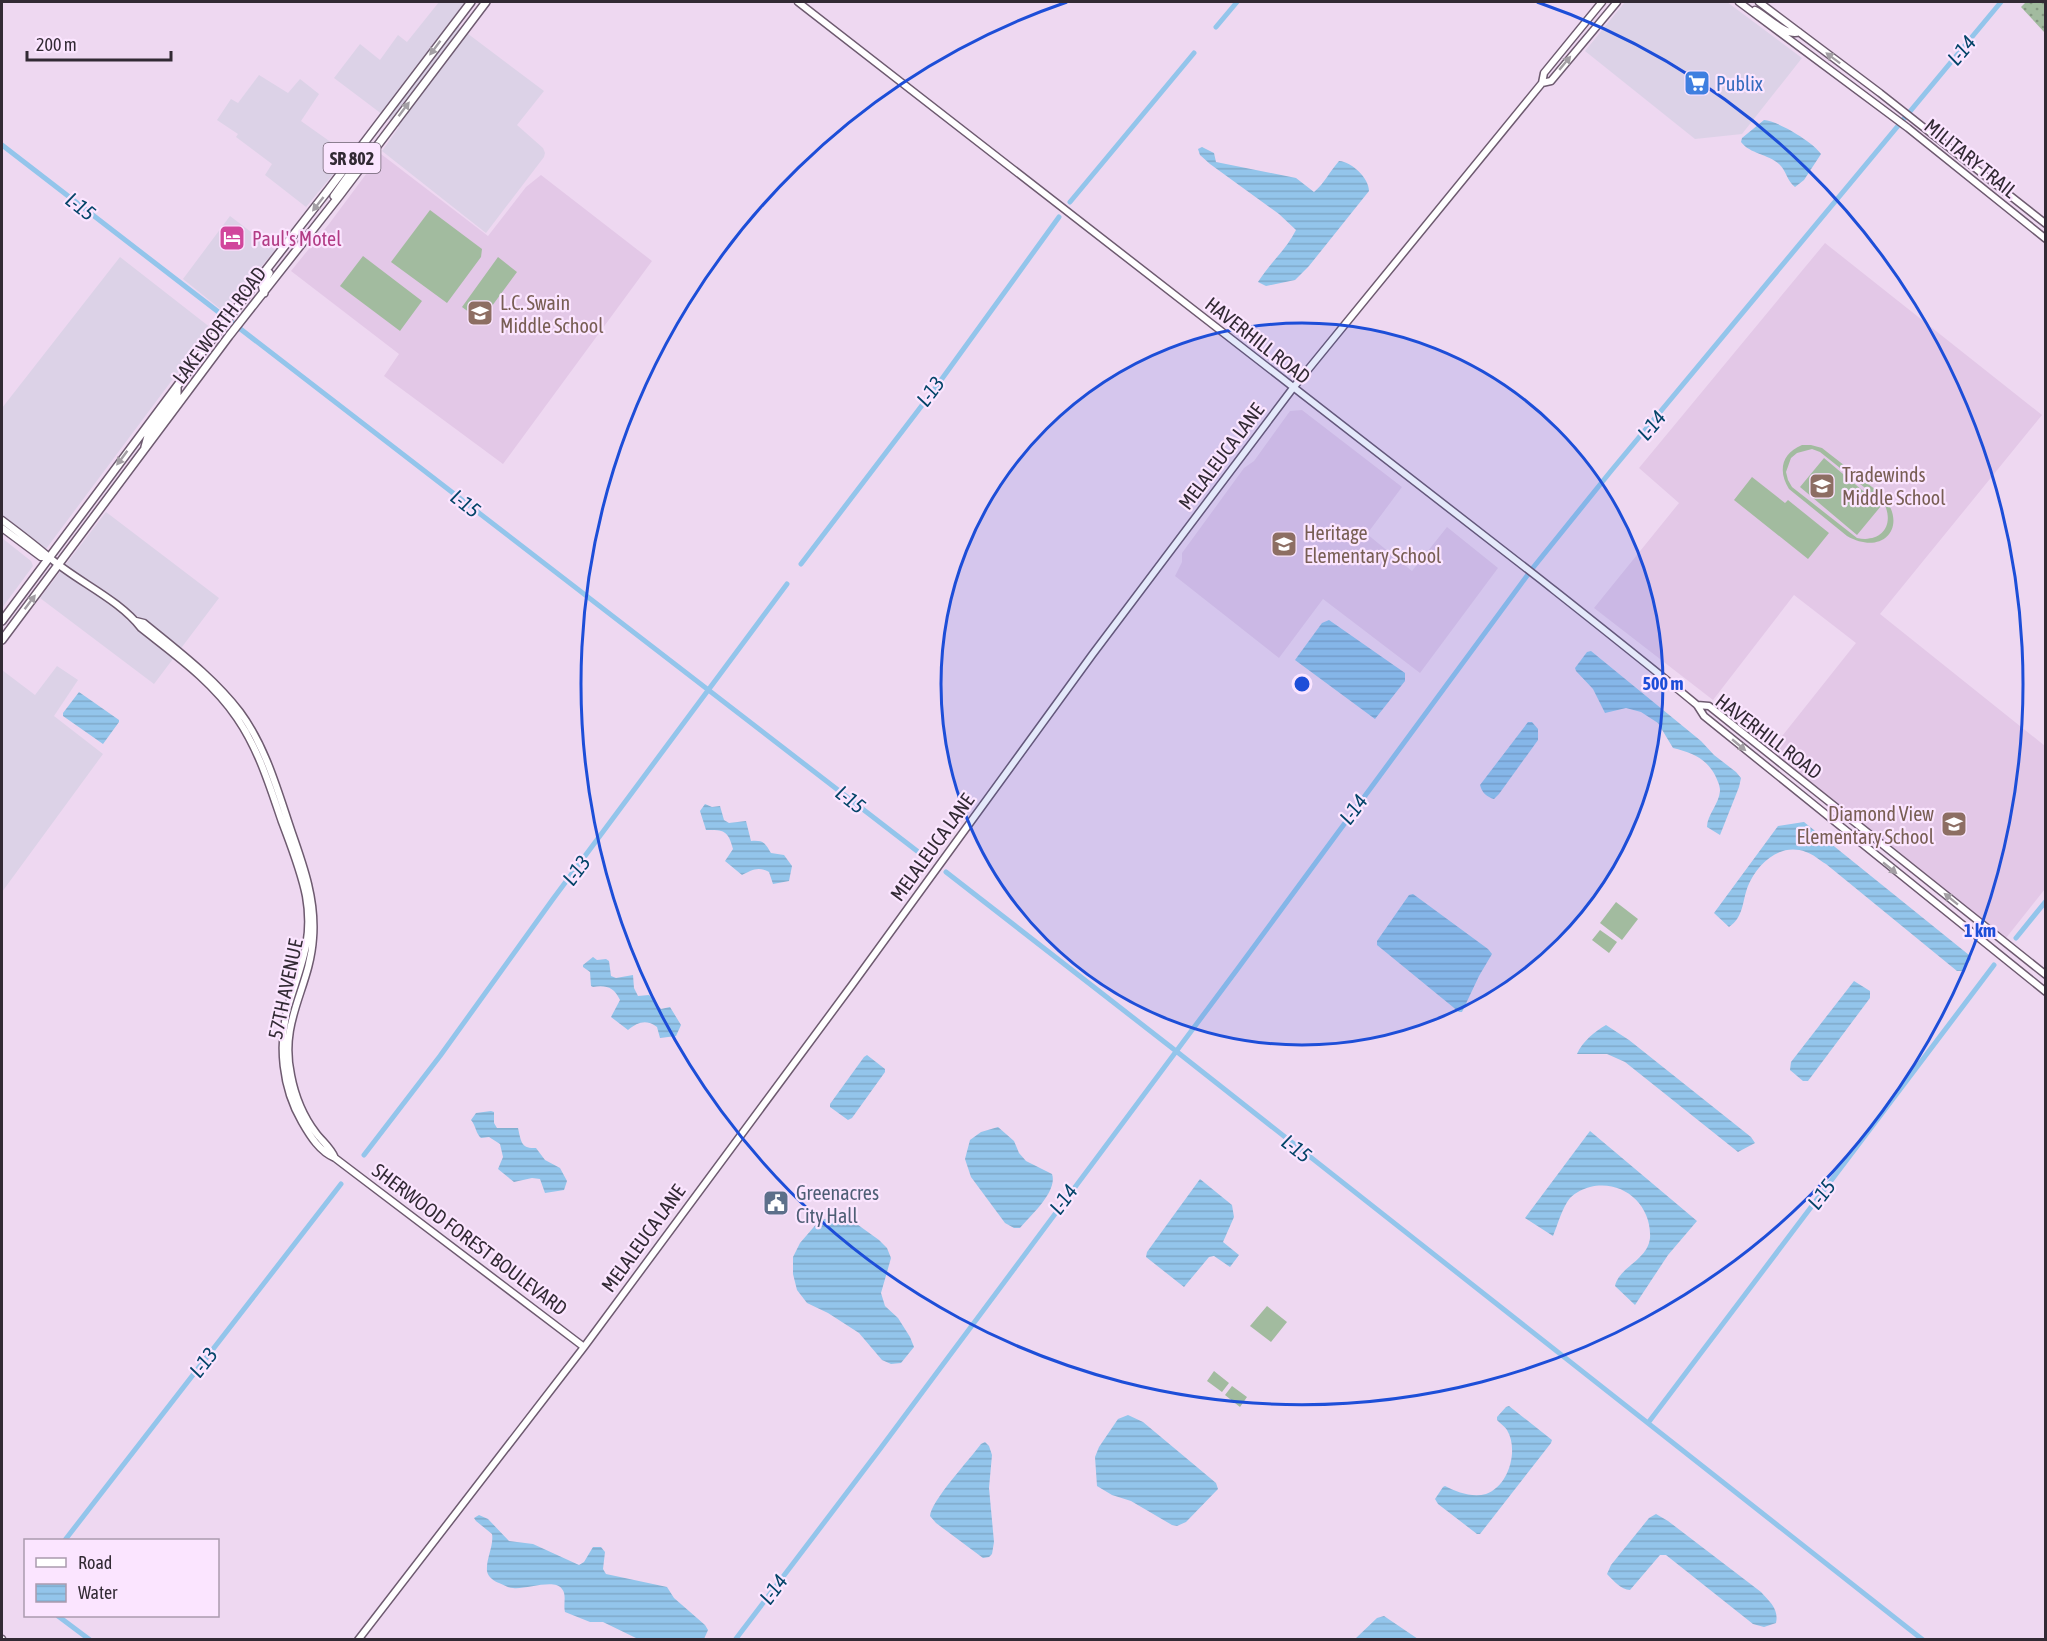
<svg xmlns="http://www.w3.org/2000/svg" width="2047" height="1641" font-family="'Asap Condensed',sans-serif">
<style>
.commercial{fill:#dcd2e7}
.built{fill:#e3c8e7}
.green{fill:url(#green-dots)}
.pitch{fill:#a2bb9f;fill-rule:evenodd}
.water{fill:url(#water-rules)}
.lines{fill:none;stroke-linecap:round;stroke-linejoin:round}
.canal{stroke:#93c5eb;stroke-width:5}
.secondary-casing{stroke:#6e5b70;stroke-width:9}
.primary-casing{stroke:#6e5b70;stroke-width:10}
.secondary{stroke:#fff;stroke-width:6}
.primary{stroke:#fff;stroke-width:7}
.oneway{fill:#a39fa4}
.ring{fill:none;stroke:#1d4ed8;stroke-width:3}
.labels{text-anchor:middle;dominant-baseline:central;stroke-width:4.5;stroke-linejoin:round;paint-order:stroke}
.shield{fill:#fbe5ff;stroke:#6e6271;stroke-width:1.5}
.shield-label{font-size:18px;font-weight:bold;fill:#322a34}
.shop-label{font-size:20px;fill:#366cbe;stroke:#fbe5ff;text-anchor:start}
.street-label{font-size:20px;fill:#322a34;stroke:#fbe5ff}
.hotel-label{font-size:20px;fill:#b23c85;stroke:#fbe5ff;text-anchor:start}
.education-label{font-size:20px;fill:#785e54;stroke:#fbe5ff;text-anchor:start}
.service-label{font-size:20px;fill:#4e5e75;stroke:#fbe5ff;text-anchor:start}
.water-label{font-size:21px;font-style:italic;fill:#034468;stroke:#fbe5ff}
.centre{fill:#1d4ed8;stroke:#fbe5ff;stroke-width:3}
.ring-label{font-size:18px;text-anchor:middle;font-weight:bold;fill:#1d4ed8;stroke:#fbe5ff;stroke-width:4.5;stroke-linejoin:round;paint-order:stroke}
</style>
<defs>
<pattern id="green-dots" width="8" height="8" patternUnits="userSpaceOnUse" patternTransform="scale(1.5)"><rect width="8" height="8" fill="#a2bb9f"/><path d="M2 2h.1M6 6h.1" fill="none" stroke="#859882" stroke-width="1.8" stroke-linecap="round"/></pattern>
<pattern id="water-rules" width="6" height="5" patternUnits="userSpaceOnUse" patternTransform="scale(1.5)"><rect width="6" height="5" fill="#93c5eb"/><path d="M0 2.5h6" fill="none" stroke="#7fa9ca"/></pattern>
</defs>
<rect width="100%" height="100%" fill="#eed8f1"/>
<!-- commercial -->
<path class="commercial" d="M439,2H466L451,21L544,91L517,125L543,148L545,153L544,157L486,233L382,151L399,127L334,78L360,44L380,60L398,35L407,42Z
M1625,2H1727L1802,58L1742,134L1695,139L1585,51Z
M259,75L288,93L300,79L319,94L301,121L349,155L306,207L265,175L272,164L236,137L238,134L217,120L231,99L238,103Z
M230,216L275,250L224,312L183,279Z
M120,257L211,328L46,549L2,515V408Z
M106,512L219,598L154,684L40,598Z
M2,538L31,561L33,566L2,608Z
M57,666L78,680L54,716L103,754L2,892V670L35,695Z"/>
<!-- built -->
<path class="built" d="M381,154L488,236L526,187L541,175L652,261L503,464L384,376L399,354L291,271L329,224Z
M1825,243L2042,415L1880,614L2045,746V889L2006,938L1771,750L1856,643L1794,595L1713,700L1594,608L1679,503L1639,468Z
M1302,410L1402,487L1367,534L1412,571L1447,527L1498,568L1420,673L1323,599L1279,658L1175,576L1182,562V553L1244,468L1254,461L1290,411Z"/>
<!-- green -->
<path class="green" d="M2026,2H2045V33L2021,7Z"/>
<!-- pitch -->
<path class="pitch" d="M430,210L482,249L481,257L447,303L391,262Z
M363,256L422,301L400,331L340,286Z
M498,257L517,272L481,321L462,307Z
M1802,445H1811L1822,448L1881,494C1910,525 1884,557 1847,536L1789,489C1778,471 1781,454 1802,445ZM1812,449L1820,452L1884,503C1895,526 1881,543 1857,538L1792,487L1788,480L1786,472L1791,458L1797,453Z
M1824,458L1881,506L1857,535L1800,487Z
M1752,477L1785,503L1788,500L1829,533L1808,559L1734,500Z
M1616,902L1638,919L1622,940L1600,923Z
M1600,930L1617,942L1609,953L1592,940Z
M1267,1306L1287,1322L1271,1342L1250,1326Z
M1214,1371L1229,1383L1222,1392L1207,1381Z
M1232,1386L1247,1397L1240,1407L1225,1395Z"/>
<!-- water -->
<path class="water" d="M1764,120C1778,121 1813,142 1821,154L1804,180L1795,187C1787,181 1786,170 1779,164C1768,154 1750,154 1741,142L1742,138Z
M1202,147L1214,153L1216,162L1296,178L1314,192C1324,184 1330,171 1339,161C1352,162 1369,178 1369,191L1309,266L1295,280L1266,286L1258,282C1269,264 1286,250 1296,230L1279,214L1210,164L1200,155L1198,149Z
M1329,620L1405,673V681L1375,719L1295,660L1322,623Z
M1591,651L1701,741L1714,755L1736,772L1741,778L1739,787L1720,835L1707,827C1707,815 1719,804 1720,791C1720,788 1719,784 1718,782C1710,760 1694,753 1673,748L1658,723L1641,712L1626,708L1605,713L1593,689L1576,671L1575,668L1587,652Z
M79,692L119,720V722L103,744L63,716V713Z
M1528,722H1532L1538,729V740L1499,794L1494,799C1487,797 1482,793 1480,785Z
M705,804L712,807L720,806L724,820L729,823L746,821L751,841C764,840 765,843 771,853L784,855L792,866L789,881L773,884L769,872C758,866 752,870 742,875L725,861L733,849C728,830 724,830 706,830L700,811Z
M1804,822L1969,955L1971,959L1962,971H1957L1826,864C1819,860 1813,854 1806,852C1780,842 1757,864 1748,886C1742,901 1744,917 1729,927L1714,913L1778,826Z
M1413,894L1488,949L1492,954L1479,976L1462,1012H1459L1377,945V941L1409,895Z
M593,957L597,960L606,959L609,961L611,976L616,978L633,975L634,988L638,996L649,995L661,1009L670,1007L681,1025L676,1036L660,1038L657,1027C646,1019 638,1022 628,1030L611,1017L620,1000C614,987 606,985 593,987L591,986L590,972L583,967V965Z
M1854,981L1870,991V998L1808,1081H1803L1790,1070L1791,1062Z
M1606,1025L1629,1040L1751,1137L1755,1143L1738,1152L1625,1062L1607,1054H1577C1582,1042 1595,1031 1606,1025Z
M867,1055L885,1069V1072L852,1118L848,1120L830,1107V1104L864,1057Z
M491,1111L494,1112V1123L497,1128H518C521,1141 521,1149 536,1148L545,1160L560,1168L567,1181L564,1190L545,1193L540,1179L532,1178L514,1182L498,1169L503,1157L500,1144L489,1137L481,1138C476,1134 476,1126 471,1120L476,1113Z
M998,1127L1014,1141L1019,1153L1026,1161L1052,1174C1058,1191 1031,1215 1020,1228H1014L1005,1223L971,1177L965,1159L970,1140L981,1132Z
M1590,1131L1697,1221L1668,1255L1635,1305L1615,1286C1619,1267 1648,1260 1650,1238C1652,1205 1623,1179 1590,1187C1583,1189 1576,1192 1570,1198C1562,1208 1558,1224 1553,1236L1525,1218Z
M1200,1179L1232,1205L1234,1217L1223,1242L1239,1255L1230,1267L1214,1256L1209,1257L1184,1287L1146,1257L1147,1252Z
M834,1216L847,1217L879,1240L887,1248L891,1258L881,1293L885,1306L898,1318L910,1337L914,1347L901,1363L891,1364L882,1360L859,1333L828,1313L807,1303L797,1290L793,1274V1257L800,1243L819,1221Z
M1509,1406L1552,1440L1551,1443L1480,1534H1477L1438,1504L1435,1499L1443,1487L1445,1486C1457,1492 1472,1498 1486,1494C1509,1486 1519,1450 1507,1430C1505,1427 1500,1423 1497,1420V1417L1506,1407Z
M1128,1415L1143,1422L1216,1483L1218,1489L1186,1522L1177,1526L1172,1525L1131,1501L1112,1495L1097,1486L1095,1457L1099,1447L1118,1419Z
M985,1442L989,1446L992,1455L989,1488L994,1542L992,1554L989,1557L983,1558L936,1523L930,1516C931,1501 970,1459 981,1444Z
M1656,1514L1668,1521L1761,1592C1770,1602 1779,1609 1776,1623L1764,1627L1753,1624L1666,1555H1660L1630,1590C1621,1590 1613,1580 1607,1574L1611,1565L1649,1518Z
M479,1515L488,1519L509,1541L533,1544L579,1565L584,1562L593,1547H601L605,1552L603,1569L606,1574L667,1587L674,1598L705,1625L708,1630L704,1639H638L603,1622H590L565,1612C563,1604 567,1595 562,1589C555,1578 525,1590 513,1588C508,1588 504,1585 499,1583C494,1581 488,1577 487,1571C486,1558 494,1546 492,1534L476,1521L474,1518Z
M1384,1616L1418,1639H1355L1377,1618Z"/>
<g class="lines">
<!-- canal -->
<path class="canal" d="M1216,27L1237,2
M2,145L930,861
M1070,202L1194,53
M801,564L936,387L1059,217
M946,872L1176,1051L1923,1640
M2016,938L2046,901
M364,1155L440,1056L553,899L787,584
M1648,1423L1994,965
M65,1540L341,1184
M58,1616L90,1640
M735,1640L880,1449L1236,971L1532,569L1611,471L2001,2"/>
<!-- secondary casing -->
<g class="secondary-casing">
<path id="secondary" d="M798,2L1540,579C1593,621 1645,662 1697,705L1704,716L2046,992
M1739,2L1908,128L2046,239
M1759,2L1880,93L2046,224
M1755,10C1767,16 1788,38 1799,32
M1542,83L1551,81L1617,2
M2,520C18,532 34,544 49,557C76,581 119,599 141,628C175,655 212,681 237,718C259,750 270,787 282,822C291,846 301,871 306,896C314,941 300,966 288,1007C278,1045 282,1088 302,1122C310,1136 320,1152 335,1158L584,1347
M2,528L41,557H49
M136,621L144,623C178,651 213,677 240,712C266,747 278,792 292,833C304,867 316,901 313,938C310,988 279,1020 291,1075C295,1096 303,1116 316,1133C322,1141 331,1148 335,1158
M1697,705L1709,706L2046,975
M2,1639V1640
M358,1640L584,1347L852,985L1092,655L1293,388L1542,83L1544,73L1602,2"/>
</g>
<!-- primary casing -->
<g class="primary-casing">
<path id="primary" d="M334,196L359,161L360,148
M264,293L262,284L269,273
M145,447L148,436L177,397V387
M2,621L210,342L329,189L471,2
M2,640L229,336L340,195L486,2"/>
</g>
<!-- secondary -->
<use href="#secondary" class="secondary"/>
<!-- primary -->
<use href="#primary" class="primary"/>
</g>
<!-- one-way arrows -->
<defs><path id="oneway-solid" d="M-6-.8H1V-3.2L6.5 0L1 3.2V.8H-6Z" transform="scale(1.5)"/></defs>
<g class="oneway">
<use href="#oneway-solid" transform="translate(435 48) rotate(127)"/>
<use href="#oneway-solid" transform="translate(1833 58) rotate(-143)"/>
<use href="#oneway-solid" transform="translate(1565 63) rotate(-50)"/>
<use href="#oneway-solid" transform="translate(404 109) rotate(-53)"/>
<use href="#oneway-solid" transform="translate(318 204) rotate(128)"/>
<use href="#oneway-solid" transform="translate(122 458) rotate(127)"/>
<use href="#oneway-solid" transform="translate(30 602) rotate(-53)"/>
<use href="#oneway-solid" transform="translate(1739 745) rotate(40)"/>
<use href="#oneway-solid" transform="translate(1890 868) rotate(39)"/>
<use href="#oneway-solid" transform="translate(1951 899) rotate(-141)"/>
</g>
<!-- distance rings -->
<circle cx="1302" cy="684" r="361" fill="#1d4ed8" fill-opacity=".12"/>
<g class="ring">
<circle cx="1302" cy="684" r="361"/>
<path d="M1537 2A721 721 0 1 1 1067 2"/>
</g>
<!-- icons -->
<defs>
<g id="supermarket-square" transform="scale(1.35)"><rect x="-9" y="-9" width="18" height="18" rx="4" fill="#3f7fe0" stroke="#fbe5ff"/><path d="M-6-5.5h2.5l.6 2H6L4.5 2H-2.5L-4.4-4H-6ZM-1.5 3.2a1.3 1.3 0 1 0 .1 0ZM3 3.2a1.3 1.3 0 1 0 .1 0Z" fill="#fff"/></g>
<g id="hotel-square" transform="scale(1.35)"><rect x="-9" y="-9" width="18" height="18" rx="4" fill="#d1479c" stroke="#fbe5ff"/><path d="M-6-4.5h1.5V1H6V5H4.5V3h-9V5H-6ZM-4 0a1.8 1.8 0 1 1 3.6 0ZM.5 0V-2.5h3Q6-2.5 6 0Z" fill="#fff"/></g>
<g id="school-square" transform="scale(1.35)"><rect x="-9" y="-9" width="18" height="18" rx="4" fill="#8d6e63" stroke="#fbe5ff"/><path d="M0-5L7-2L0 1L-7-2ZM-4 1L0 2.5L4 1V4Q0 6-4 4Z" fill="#fff"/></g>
<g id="civic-square" transform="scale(1.35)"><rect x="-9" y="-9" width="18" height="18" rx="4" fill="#5c6f8a" stroke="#fbe5ff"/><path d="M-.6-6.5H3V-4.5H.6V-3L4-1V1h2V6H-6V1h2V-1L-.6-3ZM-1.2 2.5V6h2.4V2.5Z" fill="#fff"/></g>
</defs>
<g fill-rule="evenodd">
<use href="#supermarket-square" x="1697" y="83"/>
<use href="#hotel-square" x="232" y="238"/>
<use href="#school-square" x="480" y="313"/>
<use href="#school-square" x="1822" y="486"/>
<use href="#school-square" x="1284" y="544"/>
<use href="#school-square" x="1954" y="824"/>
<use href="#civic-square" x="776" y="1203"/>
</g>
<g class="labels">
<!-- shield labels -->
<rect class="shield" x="323.5" y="143" width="57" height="30" rx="4.5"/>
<g class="shield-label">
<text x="352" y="158">SR 802</text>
</g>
<!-- shop labels -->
<g class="shop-label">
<text x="1716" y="83">Publix</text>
</g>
<!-- street labels -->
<g class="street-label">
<text transform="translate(1971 158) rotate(39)">MILITARY TRAIL</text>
<text transform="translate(219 325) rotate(-53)">LAKE WORTH ROAD</text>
<text transform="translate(1258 340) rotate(38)">HAVERHILL ROAD</text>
<text transform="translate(1221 456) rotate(-53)">MELALEUCA LANE</text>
<text transform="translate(1769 736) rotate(37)">HAVERHILL ROAD</text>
<text transform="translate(932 847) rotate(-54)">MELALEUCA LANE</text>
<text transform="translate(285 989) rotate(-78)">57TH AVENUE</text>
<text transform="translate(643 1238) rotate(-54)">MELALEUCA LANE</text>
<text transform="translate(470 1239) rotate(37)">SHERWOOD FOREST BOULEVARD</text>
</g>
<!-- hotel labels -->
<g class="hotel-label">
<text x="252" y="238">Paul's Motel</text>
</g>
<!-- education labels -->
<g class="education-label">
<text x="500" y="302">L.C. Swain<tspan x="500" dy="23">Middle School</tspan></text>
<text x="1842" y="474">Tradewinds<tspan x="1842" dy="23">Middle School</tspan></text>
<text x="1304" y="532">Heritage<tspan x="1304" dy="23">Elementary School</tspan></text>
<text x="1934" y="813" text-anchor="end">Diamond View<tspan x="1934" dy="23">Elementary School</tspan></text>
</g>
<!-- service labels -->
<g class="service-label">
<text x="796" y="1192">Greenacres<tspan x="796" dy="23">City Hall</tspan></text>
</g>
<!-- water labels -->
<g class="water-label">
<text transform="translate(1961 50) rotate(-50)">L-14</text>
<text transform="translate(81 206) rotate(38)">L-15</text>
<text transform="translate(930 391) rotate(-53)">L-13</text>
<text transform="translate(1651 425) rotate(-50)">L-14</text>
<text transform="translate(466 503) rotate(38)">L-15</text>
<text transform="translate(851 799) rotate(38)">L-15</text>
<text transform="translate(1353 809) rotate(-53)">L-14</text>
<text transform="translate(576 870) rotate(-53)">L-13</text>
<text transform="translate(1297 1148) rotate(38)">L-15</text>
<text transform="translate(1821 1194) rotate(-53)">L-15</text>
<text transform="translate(1063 1199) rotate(-53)">L-14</text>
<text transform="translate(203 1362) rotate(-52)">L-13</text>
<text transform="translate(773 1589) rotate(-53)">L-14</text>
</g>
</g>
<circle cx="1302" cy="684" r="9" class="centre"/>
<g class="ring-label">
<text x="1663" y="690">500 m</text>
<text x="1980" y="937">1 km</text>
</g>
<!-- border -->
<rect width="2047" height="1641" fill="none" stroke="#322a34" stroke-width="6"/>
<!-- legend -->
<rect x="24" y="1539" width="195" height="78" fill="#fbe5ff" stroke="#ab9aae" stroke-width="1.5"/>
<rect x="36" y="1558" width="30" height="9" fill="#ffffff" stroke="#ab9aae" stroke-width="1.5"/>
<text x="78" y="1569" font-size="18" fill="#322a34">Road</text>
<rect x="36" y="1584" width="30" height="18" fill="url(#water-rules)" stroke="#ab9aae" stroke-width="1.5"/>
<text x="78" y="1599" font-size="18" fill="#322a34">Water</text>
<!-- scale -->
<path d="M27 51v9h144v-9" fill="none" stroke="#322a34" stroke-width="3"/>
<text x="36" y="51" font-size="18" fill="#322a34" stroke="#fbe5ff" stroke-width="4.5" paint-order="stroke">200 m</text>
</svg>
